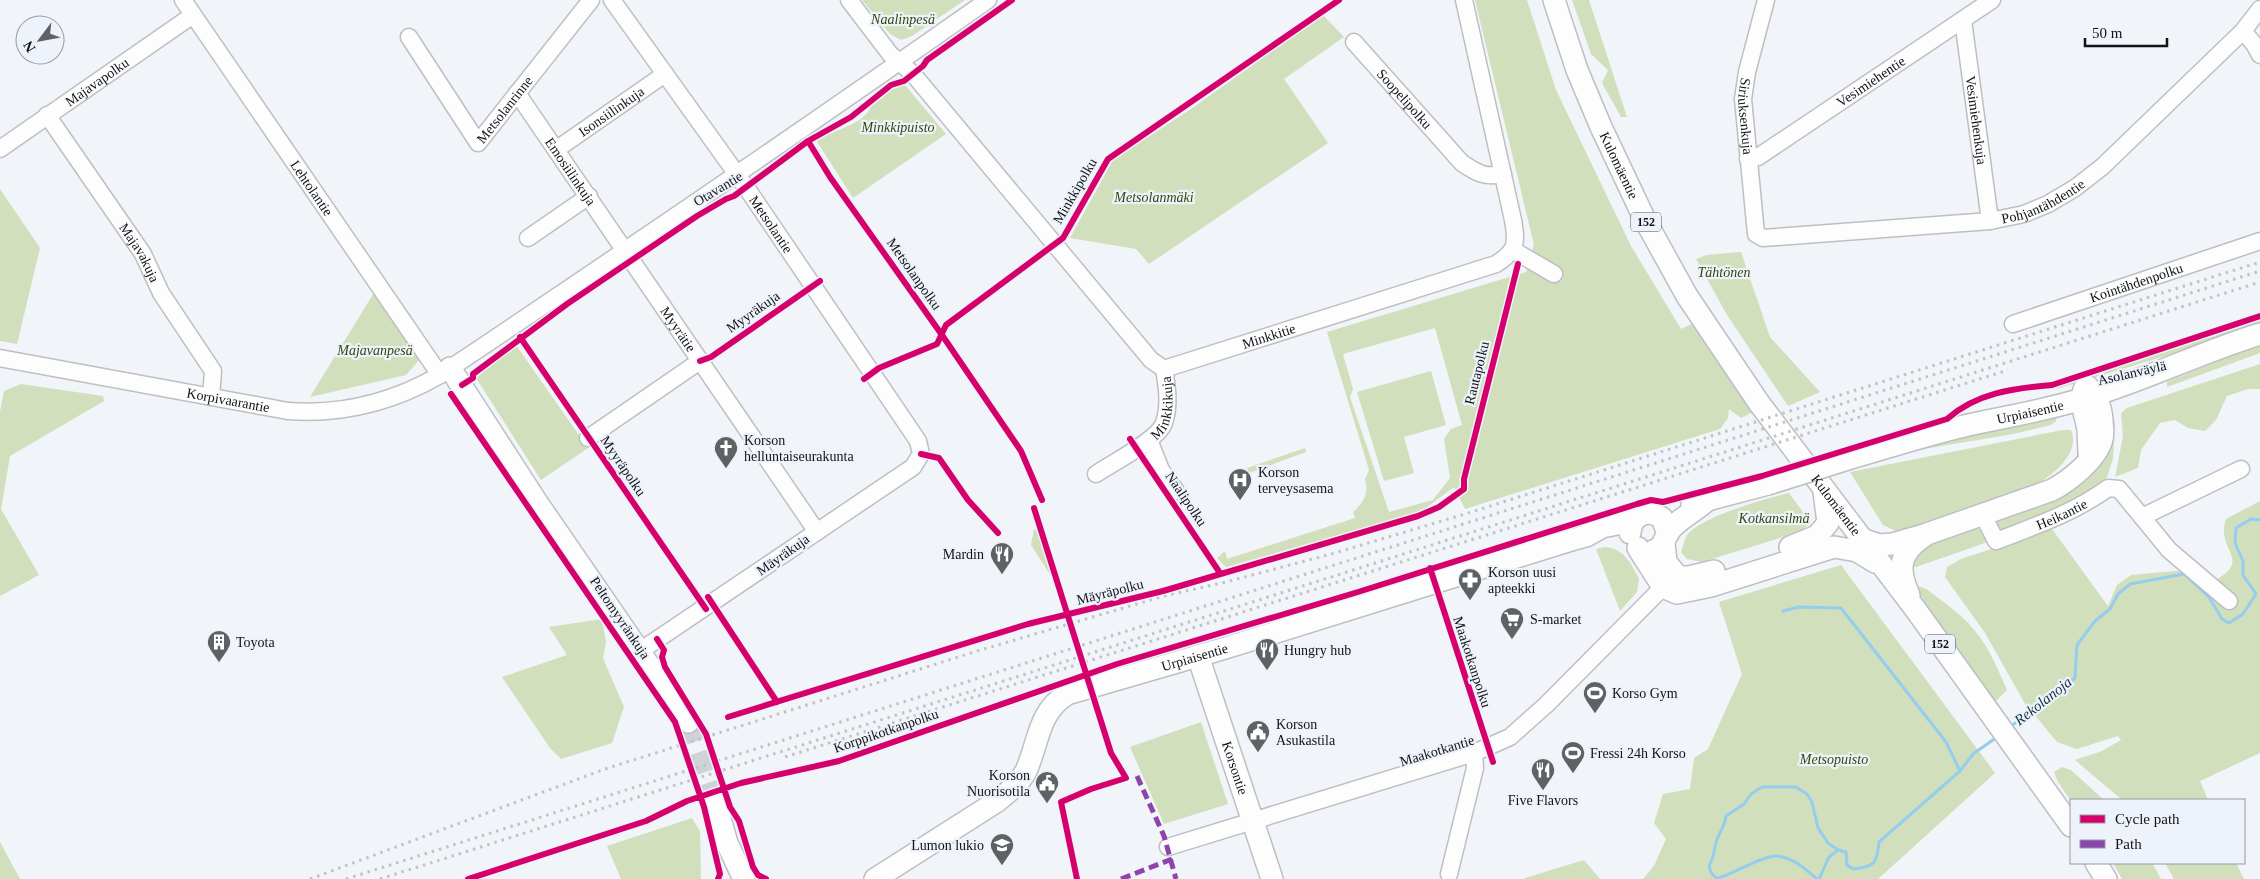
<svg xmlns="http://www.w3.org/2000/svg" width="2260" height="879" font-family="'Times New Roman',serif">
<style>
.green{fill:#d1dfbc;fill-rule:evenodd}
.lines{fill:none;stroke-linecap:round;stroke-linejoin:round}
.stream{stroke:#95cdee;stroke-width:3}
.major-tunnel{stroke:#cfd2d6;stroke-width:21;stroke-dasharray:21 11;stroke-linecap:butt}
.minor-casing{stroke:#bdbfc2;stroke-width:19}
.major-casing{stroke:#bdbfc2;stroke-width:24}
.minor{stroke:#fdfdfe;stroke-width:16}
.major{stroke:#fdfdfe;stroke-width:21}
.rail{stroke:#c1c2c3;stroke-width:3;stroke-dasharray:2.5 5;stroke-linecap:butt}
.major-bridge-casing{stroke:#bdbfc2;stroke-width:24;stroke-linecap:butt}
.major-bridge{stroke:#fdfdfe;stroke-width:21}
.quiet{stroke:#8e44ad;stroke-width:5;stroke-dasharray:10 5;stroke-linecap:butt}
.cycleway-casing{stroke:#eef3fb;stroke-width:9}
.cycleway{stroke:#d6006c;stroke-width:6}
.labels{text-anchor:middle;dominant-baseline:central;stroke-width:4.5;stroke-linejoin:round;paint-order:stroke}
.shield{fill:#eef3fb;stroke:#53565a;stroke-width:1}
.shield-label{font-size:12px;font-weight:bold;fill:#111315}
.park-label{font-size:14px;font-style:italic;fill:#35440c;stroke:#eef3fb}
.street-label{font-size:14px;fill:#111315;stroke:#eef3fb}
.poi-label{font-size:14px;fill:#111315;stroke:#eef3fb;text-anchor:start}
.water-label{font-size:15px;font-style:italic;fill:#103346;stroke:#eef3fb}
</style>
<rect width="100%" height="100%" fill="#f1f4f8"/>
<!-- green -->
<path class="green" d="M862,0H965L912,36L901,40L890,34Z
M1475,0H1527L1556,90L1631,246L1681,329L1696,322L1753,412L1741,418L1729,409L1728,418L1720,429L1465,509L1454,487L1422,511L1406,517L1226,567L1217,558L1225,551L1227,559L1355,518L1353,512C1364,502 1369,494 1365,479L1369,470L1327,332L1526,272L1534,245ZM1435,328L1462,425L1451,429L1444,439L1450,478L1433,500L1389,512L1350,397L1353,389L1343,354Z
M1572,0H1589L1627,117H1621L1602,83L1608,70L1591,54Z
M1323,15L1344,37L1284,79L1328,143L1149,264L1136,249L1070,238L1113,160L1191,109Z
M905,85L946,134L853,198L816,140C833,130 854,128 868,112C870,109 871,104 874,101C882,93 894,86 905,85Z
M0,189L40,248L17,344L0,341Z
M1741,252L1770,337L1820,392L1788,406L1727,315L1696,259L1707,255Z
M375,291L421,358L406,375L310,397Z
M2260,319V327L2057,389L2063,383Z
M2260,343V353L2167,387V382Z
M516,345L588,448L541,480L476,378Z
M2260,364V389H2248L2227,396L2216,420L2205,431L2188,428L2175,420L2160,423L2141,450L2138,468L2115,477L2123,436L2121,413L2127,408Z
M1431,371L1446,425L1404,437L1414,473L1384,481L1357,392Z
M21,384L103,396L104,401L10,456L1,509L39,575L0,596V412L4,391Z
M2112,416L2115,423L2113,459L2107,477L2098,488L2059,508L1999,532L1994,519C2024,507 2085,497 2098,465C2105,450 2108,432 2112,416Z
M2057,417L2056,421L2051,425L2013,434L1906,452V450Z
M2063,430H2071C2080,451 2058,470 2042,481L1898,532L1883,525L1850,472Z
M1305,448L1306,452L1249,473L1247,468Z
M1789,493L1811,523L1799,532L1702,562L1687,559L1681,552C1683,547 1684,541 1686,537C1696,518 1767,498 1789,493Z
M2260,501V753L2200,781L2208,800H2122L2075,760L2102,751L2121,740L2118,736L2077,749L2057,742L2024,702L1985,633L1945,577L1947,567L1961,559L2052,529L2108,606L2117,585L2131,575L2187,570L2204,586C2260,560 2214,553 2226,519Z
M1974,526L1983,532L1988,539L1985,543L1916,567L1912,566C1917,539 1953,534 1974,526Z
M1034,529L1039,532L1053,574L1051,576L1031,545Z
M1604,547C1624,548 1631,563 1639,579L1637,592L1620,611L1596,549Z
M1841,565L1995,773L1878,879H1643L1654,866L1666,839L1654,823L1663,794L1690,789L1694,758L1708,749L1742,674L1719,602Z
M1914,586C1926,586 1931,593 1941,600C1980,629 1988,646 2007,690L1993,704Z
M602,619L606,642L603,658L624,707L612,743L561,759L550,748L502,677L567,655L549,627Z
M1201,722L1228,804L1164,824L1130,747Z
M2062,767L2071,770L2104,800L2071,801L2058,782L2054,772Z
M692,818L700,831L701,879H621L607,846Z
M0,842L20,879H0Z
M1584,860L1600,879H1524L1525,878Z
M2113,863H2152L2161,879H2122Z
M2165,863H2236L2244,879H2174Z"/>
<g class="lines">
<!-- stream -->
<path class="stream" d="M1783,611L1799,607L1841,608L1946,742L1960,771
M2010,727L2075,678L2077,645L2095,621L2110,609L2118,594L2130,584L2184,574L2209,597L2222,619L2229,623L2243,614L2256,594L2243,575V561L2235,543L2236,528L2251,519L2260,520
M1817,879C1805,869 1794,858 1777,856C1762,855 1724,879 1717,878C1711,876 1710,870 1709,866C1714,858 1714,851 1716,842C1719,833 1725,826 1726,816L1744,804L1751,794L1762,787H1796L1807,794L1812,802L1818,828L1828,843L1838,850
M1819,879L1829,857L1838,850L1846,852L1847,865L1853,869C1875,867 1877,863 1879,842L1960,771L1973,754L1997,737"/>
<!-- major-tunnel -->
<path class="major-tunnel" d="M688,722L715,801"/>
<!-- minor casing -->
<g class="minor-casing">
<g id="minor">
<path id="s1" d="M183,0L440,375"/>
<path id="s2" d="M612,0L746,187L918,441L921,454L913,467L640,651"/>
<path id="s3" d="M849,0L890,54L913,74L1151,360L1164,369L1496,264C1517,251 1517,243 1513,220L1464,0"/>
<path id="s4" d="M1766,0L1747,72L1743,99L1756,234L1763,238L1990,221L2024,214L2048,204L2075,188L2102,167L2243,31L2260,9"/>
<path id="s5" d="M1963,20L1990,221"/>
<path d="M2243,31L2254,44L2260,55"/>
<path id="s6" d="M409,37L478,143L591,0"/>
<path id="s7" d="M1354,42L1462,163C1477,173 1485,178 1503,174"/>
<path id="s8" d="M517,93L817,532"/>
<path id="s9" d="M47,115L143,254L161,293L213,371L211,397"/>
<path id="s10" d="M0,149L193,15"/>
<path id="s11" d="M557,149L665,74"/>
<path id="s12" d="M1748,159L1758,157L1992,0"/>
<path d="M528,238L589,196"/>
<path d="M1513,250L1554,274"/>
<path id="s13" d="M2013,324L2260,241"/>
<path id="s14" d="M0,358L288,411C342,415 393,402 440,375C624,252 807,127 988,0"/>
<path d="M588,438L700,361"/>
<path d="M1149,440L1161,470L1176,491"/>
<path id="s15" d="M1096,474C1112,463 1158,440 1164,423C1170,405 1167,386 1164,369"/>
<path id="s16" d="M1983,515L1996,541C2035,526 2074,513 2108,488L2119,489L2142,517L2241,469"/>
<path d="M2142,517L2169,550L2229,601"/>
<path d="M1168,847L1474,753L1510,737L1546,705L1670,580"/>
<path d="M1449,874L1475,768L1474,753"/>
</g>
</g>
<!-- major casing -->
<g class="major-casing">
<g id="major">
<path id="s17" d="M1554,0L1577,70L1601,127L1645,220L1687,296L1759,403L1916,610L2071,826"/>
<path d="M450,368L536,501L688,722"/>
<path d="M2085,387L2081,399L2088,429L2089,453"/>
<path id="s18" d="M1851,458C1889,447 1926,435 1964,426C2004,417 2043,411 2082,399C2143,381 2199,353 2260,334"/>
<path d="M1692,504L1768,484"/>
<path d="M1630,533C1631,515 1648,508 1662,518L1668,534"/>
<path d="M1861,539L1879,545L1892,544L1924,535L2052,490C2069,481 2097,459 2102,439C2104,434 2102,426 2102,420C2101,406 2097,396 2087,386"/>
<path d="M1664,543L1666,562L1678,577H1689L1714,571"/>
<path d="M1790,547L1817,536L1828,523L1824,492"/>
<path d="M1638,548L1663,587L1677,593L1711,586L1834,547L1857,551L1875,562"/>
<path d="M1653,551C1663,547 1663,542 1668,533C1675,521 1694,512 1705,502"/>
<path d="M1909,595C1897,568 1899,553 1924,536"/>
<path id="s19" d="M1198,656L1272,879"/>
<path d="M715,801L727,843L744,879"/>
<path d="M2096,863L2106,879"/>
<path id="s20" d="M875,879L996,802C1007,793 1019,784 1026,771C1039,742 1038,712 1067,694L1222,649L1568,541L1586,536L1602,527L1633,521"/>
</g>
</g>
<!-- minor -->
<use href="#minor" class="minor"/>
<!-- major -->
<use href="#major" class="major"/>
<!-- rail -->
<path class="rail" d="M785,757L2008,370
M310,879L605,769L974,652L1164,596L1226,582L1335,553L1465,514L2260,262
M346,879L2260,271
M380,879L2260,282"/>
<!-- major-bridge casing -->
<g class="major-bridge-casing">
<path id="major-bridge" d="M1768,484L1851,458"/>
</g>
<!-- major-bridge -->
<use href="#major-bridge" class="major-bridge"/>
<!-- quiet -->
<path class="quiet" d="M1137,776L1164,836L1176,879
M1121,879L1172,859"/>
<!-- cycleway casing -->
<g class="cycleway-casing">
<path id="cycleway" d="M808,141L830,177L942,335L1021,451L1042,500
M520,337L706,609
M700,361L711,357L820,281
M864,379L879,368L937,344L946,325L1063,238L1108,159L1339,0
M462,385L473,378V374L567,304L697,216L726,199L734,196L808,141L851,117L891,85L904,81L923,66L927,60L1012,0
M451,394L675,722L704,807L720,874L718,879
M1130,439L1220,573
M921,454L939,458L968,500L998,533
M1034,508L1111,753L1126,778L1091,789L1061,802L1077,879
M1430,568L1493,762
M708,597L777,702
M657,639L664,650L662,657L665,667L706,734L730,807L739,821L753,867L758,875L766,879
M728,717L1028,624L1163,591L1418,516L1439,507L1464,489V479L1518,264
M468,879L646,821L687,801L741,783L839,761L1117,664L1358,592L1637,504L1651,500L1663,502L1762,476L1947,419C1976,393 2014,388 2052,385L2260,316"/>
</g>
<!-- cycleway -->
<use href="#cycleway" class="cycleway"/>
</g>
<!-- icons -->
<defs>
<g id="church-pin" transform="scale(1.25)"><path d="M0 17L-7.5 6A9.5 9.5 0 1 1 7.5 6Z" fill="#5f6264" stroke="#eef3fb"/><path d="M-1.2-6h2.4v3.5h3.3v2.4h-3.3V6h-2.4V-.1h-3.3v-2.4h3.3Z" fill="#fff"/></g>
<g id="hospital-pin" transform="scale(1.25)"><path d="M0 17L-7.5 6A9.5 9.5 0 1 1 7.5 6Z" fill="#5f6264" stroke="#eef3fb"/><path d="M-5-5h3v3.5h4V-5h3V5h-3V1.5h-4V5h-3Z" fill="#fff"/></g>
<g id="restaurant-pin" transform="scale(1.25)"><path d="M0 17L-7.5 6A9.5 9.5 0 1 1 7.5 6Z" fill="#5f6264" stroke="#eef3fb"/><path d="M-5-6h1v4h1v-4h1v4h1v-4h1v5L-1.5 .5V6h-2V.5L-5-1ZM5-6V6H3V1.5H1.5Q1.5-4 5-6Z" fill="#fff"/></g>
<g id="pharmacy-pin" transform="scale(1.25)"><path d="M0 17L-7.5 6A9.5 9.5 0 1 1 7.5 6Z" fill="#5f6264" stroke="#eef3fb"/><path d="M-2-6h4v4h4v4h-4v4h-4v-4h-4v-4h4Z" fill="#fff"/></g>
<g id="supermarket-pin" transform="scale(1.25)"><path d="M0 17L-7.5 6A9.5 9.5 0 1 1 7.5 6Z" fill="#5f6264" stroke="#eef3fb"/><path d="M-6-5.5h2.5l.6 2H6L4.5 2H-2.5L-4.4-4H-6ZM-1.5 3.2a1.3 1.3 0 1 0 .1 0ZM3 3.2a1.3 1.3 0 1 0 .1 0Z" fill="#fff"/></g>
<g id="building-pin" transform="scale(1.25)"><path d="M0 17L-7.5 6A9.5 9.5 0 1 1 7.5 6Z" fill="#5f6264" stroke="#eef3fb"/><path d="M-4-6H4V6H1V3H-1V6H-4ZM-2.5-4.3h1.7v1.8h-1.7ZM.8-4.3h1.7v1.8H.8ZM-2.5-1h1.7V.8h-1.7ZM.8-1h1.7V.8H.8Z" fill="#fff"/></g>
<g id="stadium-pin" transform="scale(1.25)"><path d="M0 17L-7.5 6A9.5 9.5 0 1 1 7.5 6Z" fill="#5f6264" stroke="#eef3fb"/><path d="M0-5a6.5 5 0 1 0 0 10a6.5 5 0 1 0 0-10ZM-3.5-1.8h7v3.6h-7Z" fill="#fff"/></g>
<g id="civic-pin" transform="scale(1.25)"><path d="M0 17L-7.5 6A9.5 9.5 0 1 1 7.5 6Z" fill="#5f6264" stroke="#eef3fb"/><path d="M-.6-6.5H3V-4.5H.6V-3L4-1V1h2V6H-6V1h2V-1L-.6-3ZM-1.2 2.5V6h2.4V2.5Z" fill="#fff"/></g>
<g id="school-pin" transform="scale(1.25)"><path d="M0 17L-7.5 6A9.5 9.5 0 1 1 7.5 6Z" fill="#5f6264" stroke="#eef3fb"/><path d="M0-5L7-2L0 1L-7-2ZM-4 1L0 2.5L4 1V4Q0 6-4 4Z" fill="#fff"/></g>
</defs>
<g fill-rule="evenodd">
<use href="#church-pin" x="726" y="448"/>
<use href="#hospital-pin" x="1240" y="480"/>
<use href="#restaurant-pin" x="1002" y="554"/>
<use href="#pharmacy-pin" x="1470" y="580"/>
<use href="#supermarket-pin" x="1512" y="619"/>
<use href="#building-pin" x="219" y="642"/>
<use href="#restaurant-pin" x="1267" y="650"/>
<use href="#stadium-pin" x="1595" y="693"/>
<use href="#civic-pin" x="1258" y="732"/>
<use href="#stadium-pin" x="1573" y="753"/>
<use href="#restaurant-pin" x="1543" y="770"/>
<use href="#civic-pin" x="1047" y="783"/>
<use href="#school-pin" x="1002" y="845"/>
</g>
<g class="labels">
<!-- shield labels -->
<g class="shield">
<rect x="1631" y="212.5" width="30" height="19" rx="4"/>
<rect x="1925" y="634.5" width="30" height="19" rx="4"/>
</g>
<g class="shield-label">
<text x="1646" y="222">152</text>
<text x="1940" y="644">152</text>
</g>
<!-- park labels -->
<g class="park-label">
<text x="903" y="19">Naalinpesä</text>
<text x="898" y="127">Minkkipuisto</text>
<text x="1154" y="197">Metsolanmäki</text>
<text x="1724" y="272">Tähtönen</text>
<text x="375" y="350">Majavanpesä</text>
<text x="1774" y="518">Kotkansilmä</text>
<text x="1834" y="759">Metsopuisto</text>
</g>
<!-- street labels -->
<g class="street-label">
<text stroke="none"><textPath href="#s12" startOffset="146">Vesimiehentie</textPath></text>
<text stroke="none"><textPath href="#s10" startOffset="118">Majavapolku</textPath></text>
<text stroke="none"><textPath href="#s7" startOffset="76">Soopelipolku</textPath></text>
<text stroke="none"><textPath href="#s6" startOffset="169">Metsolanrinne</textPath></text>
<text stroke="none"><textPath href="#s11" startOffset="66">Isonsiilinkuja</textPath></text>
<text stroke="none"><textPath href="#s4" startOffset="119">Siriuksenkuja</textPath></text>
<text stroke="none"><textPath href="#s5" startOffset="101">Vesimiehenkuja</textPath></text>
<text stroke="none"><textPath href="#s17" startOffset="178">Kulomäentie</textPath></text>
<text stroke="none"><textPath href="#s8" startOffset="95">Emosiilinkuja</textPath></text>
<text stroke="none"><textPath href="#s1" startOffset="228">Lehtolantie</textPath></text>
<text transform="translate(718 189) rotate(-31)">Otavantie</text>
<text transform="translate(1075 191) rotate(-60)">Minkkipolku</text>
<text stroke="none"><textPath href="#s4" startOffset="530">Pohjantähdentie</textPath></text>
<text stroke="none"><textPath href="#s2" startOffset="275">Metsolantie</textPath></text>
<text stroke="none"><textPath href="#s9" startOffset="166">Majavakuja</textPath></text>
<text transform="translate(914 274) rotate(55)">Metsolanpolku</text>
<text stroke="none"><textPath href="#s13" startOffset="130">Kointähdenpolku</textPath></text>
<text transform="translate(753 312) rotate(-35)">Myyräkuja</text>
<text stroke="none"><textPath href="#s8" startOffset="286">Myyrätie</textPath></text>
<text stroke="none"><textPath href="#s3" startOffset="596">Minkkitie</textPath></text>
<text transform="translate(1477 373) rotate(-76)">Rautapolku</text>
<text transform="translate(2132 373) rotate(-13)">Asolanväylä</text>
<text stroke="none"><textPath href="#s14" startOffset="232">Korpivaarantie</textPath></text>
<text stroke="none"><textPath href="#s15" startOffset="100">Minkkikuja</textPath></text>
<text stroke="none"><textPath href="#s18" startOffset="185">Urpiaisentie</textPath></text>
<text transform="translate(623 466) rotate(56)">Myyräpolku</text>
<text transform="translate(1186 499) rotate(56)">Naalipolku</text>
<text stroke="none"><textPath href="#s17" startOffset="582">Kulomäentie</textPath></text>
<text stroke="none"><textPath href="#s16" startOffset="100">Heikantie</textPath></text>
<text transform="translate(783 555) rotate(-35)">Mäyräkuja</text>
<text transform="translate(1110 592) rotate(-14)">Mäyräpolku</text>
<text transform="translate(620 618) rotate(56)">Peltomyyränkuja</text>
<text stroke="none"><textPath href="#s20" startOffset="409">Urpiaisentie</textPath></text>
<text transform="translate(1472 662) rotate(72)">Maakotkanpolku</text>
<text transform="translate(886 731) rotate(-19)">Korppikotkanpolku</text>
<text transform="translate(1437 751) rotate(-17)">Maakotkantie</text>
<text stroke="none"><textPath href="#s19" startOffset="118">Korsontie</textPath></text>
</g>
<!-- poi labels -->
<g class="poi-label">
<text x="744" y="440">Korson<tspan x="744" dy="16">helluntaiseurakunta</tspan></text>
<text x="1258" y="472">Korson<tspan x="1258" dy="16">terveysasema</tspan></text>
<text x="984" y="554" text-anchor="end">Mardin</text>
<text x="1488" y="572">Korson uusi<tspan x="1488" dy="16">apteekki</tspan></text>
<text x="1530" y="619">S-market</text>
<text x="236" y="642">Toyota</text>
<text x="1284" y="650">Hungry hub</text>
<text x="1612" y="693">Korso Gym</text>
<text x="1276" y="724">Korson<tspan x="1276" dy="16">Asukastila</tspan></text>
<text x="1590" y="753">Fressi 24h Korso</text>
<text x="1030" y="775" text-anchor="end">Korson<tspan x="1030" dy="16">Nuorisotila</tspan></text>
<text x="1543" y="800" text-anchor="middle">Five Flavors</text>
<text x="984" y="845" text-anchor="end">Lumon lukio</text>
</g>
<!-- water labels -->
<g class="water-label">
<text transform="translate(2043 701) rotate(-38)">Rekolanoja</text>
</g>
</g>
<!-- legend -->
<rect x="2070" y="799" width="175" height="65" fill="#eef3fb" stroke="#96999f"/>
<rect x="2080" y="815" width="25" height="8" fill="#d6006c" stroke="#96999f"/>
<text x="2115" y="824" font-size="15" fill="#111315">Cycle path</text>
<rect x="2080" y="840" width="25" height="8" fill="#8e44ad" stroke="#96999f"/>
<text x="2115" y="849" font-size="15" fill="#111315">Path</text>
<!-- north arrow -->
<g transform="translate(40 40) rotate(238)"><circle r="24" fill="#eef3fb" stroke="#96999f"/>
<path d="M0-4L9 19L0 12L-9 19Z" fill="#5f6264"/>
<text y="-8" font-size="14" font-weight="bold" text-anchor="middle" fill="#111315">N</text>
</g>
<!-- scale -->
<path d="M2085 38v8h82v-8" fill="none" stroke="#111315" stroke-width="2.5"/>
<text x="2092" y="38" font-size="15" fill="#111315" stroke="#eef3fb" stroke-width="4" paint-order="stroke">50 m</text>
</svg>
